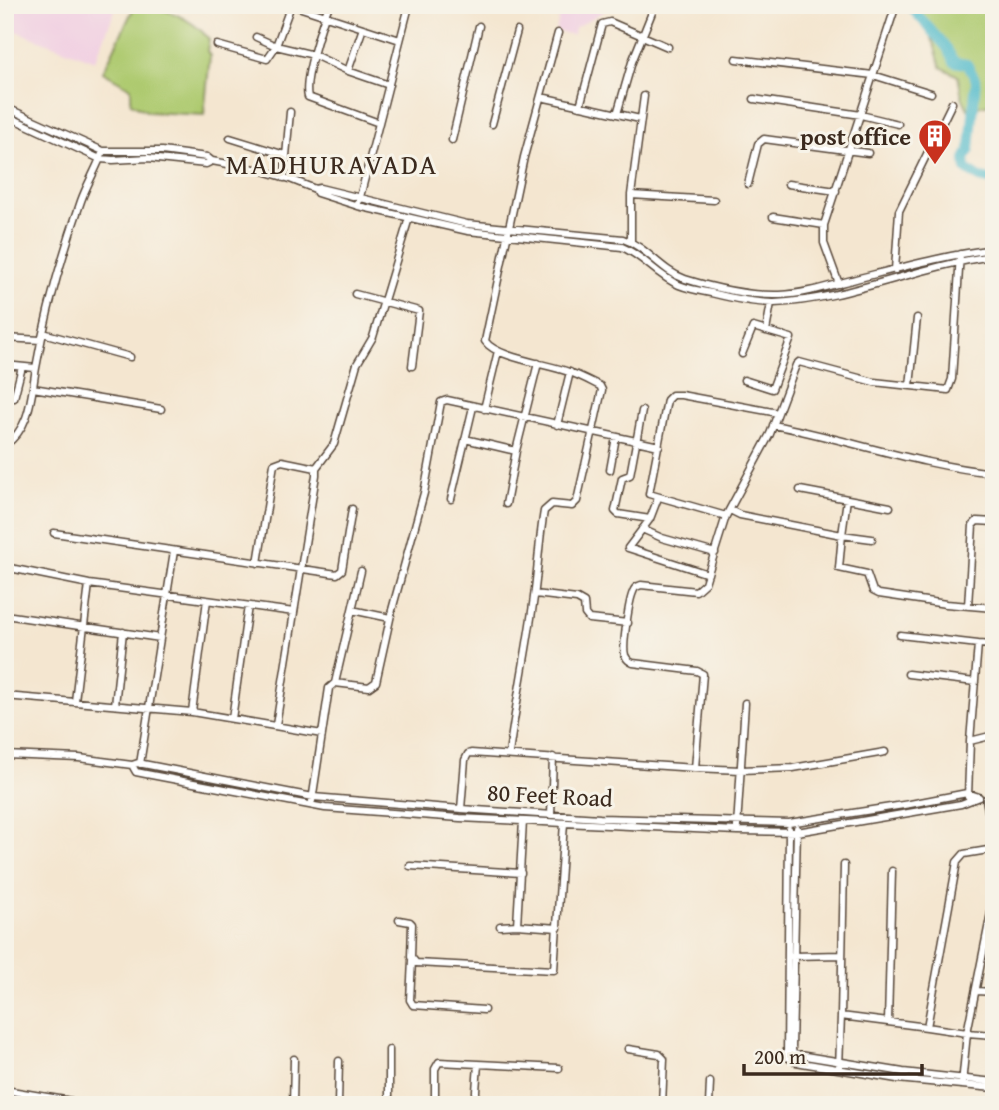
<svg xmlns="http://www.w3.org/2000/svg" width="999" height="1110" font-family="'Gentium Book Plus',serif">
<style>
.built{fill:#f1d0e2}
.green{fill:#aeca70;stroke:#747a47;stroke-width:2}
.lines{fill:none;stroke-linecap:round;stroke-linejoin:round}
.river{stroke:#4db9ca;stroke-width:10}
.minor-casing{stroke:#574639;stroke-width:9}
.minor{stroke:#fff;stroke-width:6}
.labels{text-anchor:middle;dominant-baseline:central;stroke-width:6;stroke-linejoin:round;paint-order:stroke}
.poi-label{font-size:24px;font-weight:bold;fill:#3b2a1e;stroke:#f7f3e8;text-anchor:end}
.street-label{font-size:24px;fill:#3b2a1e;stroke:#f7f3e8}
.quarter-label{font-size:28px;letter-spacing:2px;fill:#3b2a1e;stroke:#f7f3e8}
</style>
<rect width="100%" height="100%" fill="#f7f3e8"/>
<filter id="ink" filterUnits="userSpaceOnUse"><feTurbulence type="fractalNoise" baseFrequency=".0143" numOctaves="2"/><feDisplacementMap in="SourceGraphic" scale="14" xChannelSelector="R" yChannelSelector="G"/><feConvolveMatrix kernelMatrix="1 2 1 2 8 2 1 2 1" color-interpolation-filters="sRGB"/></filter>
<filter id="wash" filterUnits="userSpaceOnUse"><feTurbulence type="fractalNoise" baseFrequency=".00686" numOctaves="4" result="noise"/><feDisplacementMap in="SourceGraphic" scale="28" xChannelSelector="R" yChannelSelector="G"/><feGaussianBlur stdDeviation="1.57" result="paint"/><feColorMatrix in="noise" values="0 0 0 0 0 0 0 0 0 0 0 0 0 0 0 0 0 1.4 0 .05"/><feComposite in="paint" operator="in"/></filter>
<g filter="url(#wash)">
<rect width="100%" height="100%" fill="#f4e6d0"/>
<!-- built -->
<path class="built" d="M5,5H117L95,61L5,27Z
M562,5H606V10L576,27L572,35L556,31Z"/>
<!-- green -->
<path class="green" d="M135,5C161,5 192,18 209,39L207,51L210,56L204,115L148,112L131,103V88L103,72Z
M906,5H994V103L968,109L962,97L958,76L941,67L931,35Z"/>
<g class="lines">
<!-- river -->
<path class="river" d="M909,5L947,48L954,62L967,64L976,80L970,149L965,159L966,169L980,178L994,181"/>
</g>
</g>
<g filter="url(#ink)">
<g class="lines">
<!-- minor casing -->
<g class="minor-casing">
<path id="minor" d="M292,5L400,40
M329,5C322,23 303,80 308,97L379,123
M409,6L421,5
M256,37L276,46L314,55L348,71L389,85
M217,45L267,59L276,46L291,5
M736,59L873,75L931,93
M348,71L363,28
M541,97L640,119
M754,99L861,115L898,124
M580,106L602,24L610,22L668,47
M5,107L103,151H162L207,157L212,161L260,170L290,179L315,189L317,193L358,206L468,231L622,247C644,256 657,276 679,285C689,289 700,291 711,293C731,298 753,303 774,303C848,300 920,265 994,256
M617,114L632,62L655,5
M5,115L100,159L113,160L148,158L206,164L212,161
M492,124L517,31
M230,138L285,155
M452,140L479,26
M284,178L290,112
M748,184L758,144L764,139L868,153
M788,184L836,191
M315,189L320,188L467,224L623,239C647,247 661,271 685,279C714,288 749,296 780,295C803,294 826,287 848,281C896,269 944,255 994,249
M631,195L714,200
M359,201L409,6L403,5
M773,217L824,225
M631,241V195L644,96
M895,270L899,211L952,103
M839,284L824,243V225L896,5
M355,294L419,311L412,366
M766,331L771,303
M43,333L130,357
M5,338L41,340
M742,354L753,327L791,338L772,389L744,380
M5,365L35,368
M910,386L917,318
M33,388L161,409
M14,398L22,367
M484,409L498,351
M642,411L630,475L622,478L615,511L618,514L650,519
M557,425L570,372
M773,425C847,439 918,465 994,473
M465,439L516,451L506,504
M5,445C31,428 31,396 36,368C46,311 62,255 81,201C87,184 97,168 103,151
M516,451L538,363
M316,468L334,444L357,364L373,337L409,218
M610,470L616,437
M800,490L890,507
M658,498L650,519L628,548L708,574
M451,499L473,407
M847,499L842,535L872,539
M730,510L740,515L842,535L839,568L867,574L873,591L879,594L946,604L994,608
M726,516L649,494L667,400L672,395H681L778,413
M642,529L662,538L715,553
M54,533L337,574L342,570L352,509
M258,563L274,464L282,461L316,468V475L276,725
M5,567L89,584L294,612
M535,594L577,599L584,603L585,614L589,619L628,623
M968,606L973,525L977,521L994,522
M352,610L390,618
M12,616L160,638
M900,635L978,644
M908,674L975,682
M335,683L361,571
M5,696L192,712L322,734
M75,701L89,584
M115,705L123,632
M192,712L207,600
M232,719L248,606
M970,741L978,644L994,645
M885,752L793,768L741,770L695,768L703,674L697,671L633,663C629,661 627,660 625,655C622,646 629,601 633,592C635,586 637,587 641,585L696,591L705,583L726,516L770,434L796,365L799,362L874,382L948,390L952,379L960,254
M509,754C516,702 527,650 534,597C538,568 539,540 544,511L552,504L572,506L577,501L602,390L600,386C590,381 579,375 569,372C549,364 496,358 485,341L524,157L558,33
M5,755L79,758L132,765L136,772L146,774L325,808L460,818L737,831L797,832L961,804L979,797L967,793L910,804L789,823L600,818L461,809L313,797L138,763L132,765
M140,764L174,551
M968,796L970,741L994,735
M986,799L994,844
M312,801L329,688L335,683L369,687L376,682L392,610L424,493L441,402L447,400L659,446
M461,809L465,760L468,754L471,753L695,768
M551,815L553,757
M737,827L745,703
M797,828L792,1049L793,1054L903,1072L994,1082
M789,829L787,1057L796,1062L897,1079L994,1088
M844,865L841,1016L927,1027
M410,866L521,873
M994,898L967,1033L994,1035
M399,920L410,922L412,924L411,957L416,963L554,970L564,823
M517,925L523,821
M500,926L517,925L558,928
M792,956L842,955
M412,960L410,1000L413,1005L484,1010
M976,991L994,992
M888,1022L892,871
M628,1049L659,1054L664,1059L662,1105
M839,1067L841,1016
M962,1084L967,1033L927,1027L957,862L964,854L994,849
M5,1090L71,1101
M71,1103L114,1105
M293,1105L294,1059
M338,1105L339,1061
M389,1105V1050
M435,1105V1069L439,1062L559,1068
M475,1105L478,1064
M550,1105L553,1102L598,1105
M709,1105L710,1082"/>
</g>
<!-- minor -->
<use href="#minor" class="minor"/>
</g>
</g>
<!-- icons -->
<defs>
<g id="building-pin" transform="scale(1.75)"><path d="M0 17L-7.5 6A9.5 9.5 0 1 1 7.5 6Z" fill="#c8321e" stroke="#f7f3e8"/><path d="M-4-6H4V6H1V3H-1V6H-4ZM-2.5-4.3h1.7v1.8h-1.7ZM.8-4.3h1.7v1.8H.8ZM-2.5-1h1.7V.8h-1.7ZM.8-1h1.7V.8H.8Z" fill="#fff"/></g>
</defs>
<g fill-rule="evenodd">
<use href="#building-pin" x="935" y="136"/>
</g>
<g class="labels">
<!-- poi labels -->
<g class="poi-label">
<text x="911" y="136">post office</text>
</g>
<!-- street labels -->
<g class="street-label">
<text transform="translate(550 795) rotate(3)">80 Feet Road</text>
</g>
<!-- quarter labels -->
<g class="quarter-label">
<text x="332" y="163">MADHURAVADA</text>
</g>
</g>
<!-- margin -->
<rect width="999" height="1110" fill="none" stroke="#f7f3e8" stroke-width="28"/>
<!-- scale -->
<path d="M744 1064v10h178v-10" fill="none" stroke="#3b2a1e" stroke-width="3.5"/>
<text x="754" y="1064" font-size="21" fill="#3b2a1e" stroke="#f7f3e8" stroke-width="5" paint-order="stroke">200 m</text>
</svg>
